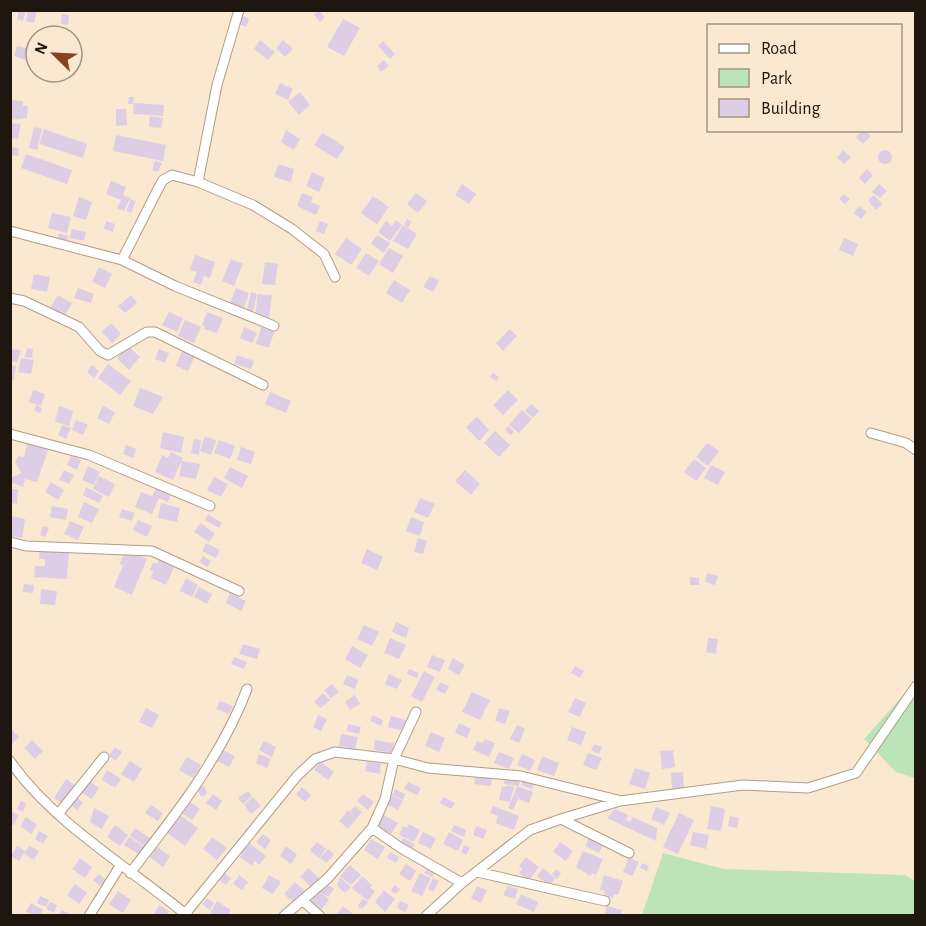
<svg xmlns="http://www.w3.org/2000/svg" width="926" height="926" font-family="'Alegreya Sans',sans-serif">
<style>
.green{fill:#bde3b9}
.building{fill:#decee5}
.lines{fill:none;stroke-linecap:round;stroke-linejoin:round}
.minor-casing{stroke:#af9d88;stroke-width:11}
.minor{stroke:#fff;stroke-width:9}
</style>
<rect width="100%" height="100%" fill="#fae8d1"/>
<!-- green -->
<path class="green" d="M915,682V778L896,772L864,739Z
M663,853L724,869L905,875L915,881V915H642Z"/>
<!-- building -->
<path class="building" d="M19,10H26L23,21L17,19Z
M28,10H37L34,23L26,21Z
M319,10L325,17L320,22L314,15Z
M62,14L69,15L68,25L61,24Z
M243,16L249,19L246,27L239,24Z
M343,19L360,28L344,56L327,47Z
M36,32V63L27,60Z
M72,37L78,40L72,55Z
M260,40L275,52L268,60L254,49Z
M283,40L293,49L285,57L276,48Z
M383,41L395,54L390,59L378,46Z
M17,46L29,49L25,60L14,56Z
M384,60L389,66L381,72L377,66Z
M280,83L293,89L288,100L275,94Z
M300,92L310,105L299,115L288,102Z
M129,97H134L133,104H128Z
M11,100L23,101V106H28L27,118L10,120Z
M134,103L164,105L163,116L133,114Z
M116,109H126L127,125L116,126Z
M150,116L163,118L161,128L149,127Z
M10,123L21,124L18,139L10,138Z
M34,127L42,129L37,150L29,148Z
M44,129L87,144L83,158L39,144Z
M286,130L300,139L294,150L281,142Z
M863,130L871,136L863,144L856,137Z
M322,133L338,142L332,151L338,143L345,147L337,159L314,145Z
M116,135L166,145L163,161L113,151Z
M10,147L19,148L18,156L10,155Z
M843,150L851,157L844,164L837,158Z
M878 157a7 7 0 1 1 14 0a7 7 0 1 1-14 0Z
M26,154L72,170L67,184L21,168Z
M155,161L162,163L158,172L152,170Z
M278,164L294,169L291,182L274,177Z
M867,169L873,175L865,184L859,178Z
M312,172L325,178L319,192L306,186Z
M111,181L126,187L123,195L130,198L124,211L117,208L121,200L106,194Z
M462,184L476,194L469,204L455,195Z
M879,184L887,191L880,198L872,192Z
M302,193L313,197L311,202L320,206L316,215L297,206Z
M416,193L427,201L418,213L407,204Z
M844,194L850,199L845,204L839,199Z
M874,195L882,204L876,210L868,201Z
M373,196L389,207L377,224L361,213Z
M79,197L92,202L86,220L73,216Z
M131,199L136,201L131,213L126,211Z
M859,206L867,212L861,219L854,213Z
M52,213L71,217L67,233L48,228Z
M407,219L412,222L408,228L404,224Z
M396,220L402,225L390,241L378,232L386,221L392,226Z
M106,221L115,224L113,232L104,229Z
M320,221L328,224L324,234L316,231Z
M403,225L417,234L408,249L393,241Z
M72,229L86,232L84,241L69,238Z
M59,233L68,236L67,242L57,239Z
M377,235L390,243L384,253L371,244Z
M346,238L362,249L351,265L335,254Z
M844,238L858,244L853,256L839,250Z
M389,248L403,256L393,273L379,264Z
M366,253L379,261L369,276L356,268Z
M195,255L215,262L210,278L204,276L201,285L193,282L197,272L190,270Z
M231,259L243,264L234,286L222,281Z
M265,262L278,264L275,285L262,284Z
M99,267L112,274L105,288L92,282Z
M34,274L50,277L47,292L31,289Z
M430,276L439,281L433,292L423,287Z
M394,280L410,290L402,303L386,293Z
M78,288L94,294L91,303L74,298Z
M236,288L249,293L243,311L229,306Z
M251,292L257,294L253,312L247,310Z
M258,294L272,295L269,318L255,316Z
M58,295L72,303L64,317L50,308Z
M131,295L137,303L125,313L118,306Z
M169,312L183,318L177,332L162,325Z
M207,312L223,318L217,333L204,329L205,326L202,325Z
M185,320L201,327L194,343L178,336Z
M111,323L121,334L112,343L102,332Z
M262,325L275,329L269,348L256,344Z
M244,327L257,333L252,343L240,338Z
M510,329L517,336L503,351L496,343Z
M128,346L140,357L129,370L117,358Z
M27,348L33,349L32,358L25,357Z
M10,349L21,350L17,362L10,361Z
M159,349L169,353L165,363L155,359Z
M182,351L195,356L188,371L176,366Z
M237,355L254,361L251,369L234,364Z
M21,358L34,360L31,374L18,372Z
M108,364L131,381L120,395L98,378Z
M10,365L16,366L14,380L10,379Z
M92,365L99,371L94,378L87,372Z
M493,373L499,377L496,381L490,377Z
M140,388L163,397L153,414L133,406Z
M33,390L45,394L41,406L29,402Z
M508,390L518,400L503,415L493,405Z
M270,392L291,401L286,413L265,404Z
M531,404L539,411L533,418L525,411Z
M36,405L42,408L40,413L34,411Z
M59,406L73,411L69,426L55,422Z
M103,406L115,412L109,424L97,418Z
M522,410L532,419L519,433L509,425Z
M477,417L489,430L479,441L466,427Z
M76,420L88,425L83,435L72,430Z
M62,425L71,428L66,439L58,435Z
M508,426L514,431L511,435L505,430Z
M495,431L510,445L499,457L484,443Z
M163,432L184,437L181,453L160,448Z
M205,436L216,441L211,455L200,451Z
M194,439L201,440L199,455L191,453Z
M28,440L49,447L37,482L25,479L23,487L11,482L13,477L21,473L15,462L18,456L24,457Z
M219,440L235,446L230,459L214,453Z
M707,443L719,451L708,466L696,457Z
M126,445L136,449L133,458L123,454Z
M241,447L255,452L251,464L237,460Z
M171,452L183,458L173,480L155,472L162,455L168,458Z
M71,456L81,460L77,470L67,465Z
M694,459L706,468L696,481L684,472Z
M182,461L200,464L196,479L179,476Z
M711,465L725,472L718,485L704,478Z
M88,466L100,472L94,485L82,480Z
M230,467L248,476L242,488L224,478Z
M64,470L74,475L69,484L59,480Z
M465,470L480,484L471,495L455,481Z
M99,476L115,484L109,497L93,489Z
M214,477L228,484L221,497L207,490Z
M51,482L64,490L58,500L45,492Z
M157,486L172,492L168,502L159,498L152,514L135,507L141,492L152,496Z
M86,487L103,496L99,503L83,495Z
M10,489H18L17,504L10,503Z
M420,498L435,504L428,518L414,512Z
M84,502L99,509L92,523L78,517Z
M161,503L180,508L177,522L158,518Z
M52,506L68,509L66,520L50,517Z
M122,509L135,513L132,521L119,517Z
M208,514L222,523L219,528L205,520Z
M11,516L25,519L22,538L10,536Z
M411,517L424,522L420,536L406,531Z
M138,520L152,526L147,537L133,530Z
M70,521L84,527L78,540L64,534Z
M201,523L215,534L209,542L194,532Z
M43,526L49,528L45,537L40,535Z
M418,538L427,541L423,554L414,552Z
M206,543L220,550L216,558L202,551Z
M40,548L69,551L67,579L34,577L35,566H45V559H39Z
M367,549L383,557L377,570L361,563Z
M125,550L147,559L132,595L114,587L123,565L120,564Z
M203,556L211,561L208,567L199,562Z
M158,560L174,567L166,585L151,578L153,571L150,570L153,562L157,564Z
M707,573L718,576L715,585L705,582Z
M690,577L699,578V585H690Z
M186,578L198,585L192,597L180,591Z
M24,584L34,585L33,593L23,592Z
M199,587L212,594L207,604L194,597Z
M41,589L57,591L55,605L40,604Z
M230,593L246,601L241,611L226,603Z
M396,622L409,628L406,638L392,632Z
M364,625L379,632L372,646L357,639Z
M390,638L406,645L399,659L384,653Z
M708,638L718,639L716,654L706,652Z
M243,644L260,649L257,659L239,654Z
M352,646L368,655L360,668L345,659Z
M432,655L445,660L440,672L427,667Z
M234,657L247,662L244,669L231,664Z
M453,658L465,665L459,675L448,669Z
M575,666L584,671L580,678L571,673Z
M409,669L419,673L417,678L407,674Z
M424,671L435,677L422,702L411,696Z
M389,674L402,680L397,689L385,684Z
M347,675L358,680L355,689L343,684Z
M440,682L449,686L445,694L436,690Z
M332,684L339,692L331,698L324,690Z
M472,692L490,700L480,720L462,712Z
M323,693L330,700L321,708L314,702Z
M355,695L360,704L350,710L345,702Z
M575,698L586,703L580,717L568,712Z
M220,701L233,706L229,714L216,709Z
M146,708L159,715L152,728L139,722Z
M499,708L510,711L505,724L495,721Z
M318,715L327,719L321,731L313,727Z
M373,715L383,720L381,726L370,721Z
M391,716L406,720L403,731L388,727Z
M459,723L471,729L467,738L455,733Z
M348,724L361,727L359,734L347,731Z
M517,725L525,729L519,743L510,739Z
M572,727L586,732L581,745L567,740Z
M10,728L19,737L12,744L10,742Z
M431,732L445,738L439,752L425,746Z
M341,734L358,737L355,749L339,746Z
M485,739L495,743L489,757L473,750L477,741L482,743Z
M32,740L43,751L35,759L24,748Z
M375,740L394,743L392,753L374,750Z
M264,741L276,747L272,757L259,750Z
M594,744L602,747L599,754L591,750Z
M115,747L122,752L116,761L109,756Z
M221,749L235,756L229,767L216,760Z
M673,750L675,767L662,769L660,751Z
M499,752L514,758L509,769L494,763Z
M588,753L602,758L596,770L583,765Z
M259,754L271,759L267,768L256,763Z
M522,754L535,760L530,771L517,765Z
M542,756L559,763L554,776L537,770Z
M187,757L201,765L193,778L179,770Z
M130,761L142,769L134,782L121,774Z
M320,761L334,772L328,780L314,770Z
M367,761L381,764L380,774L365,771Z
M635,768L650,773L645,789L629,784Z
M107,770L121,779L115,788L102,780Z
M683,772L684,788L672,789L671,773Z
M475,776L492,778L491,786L474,784Z
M505,777L520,780L519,786L504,784Z
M66,779L75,785L62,804L54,798Z
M523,779L534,783L532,789L521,785Z
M89,781L99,788L92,799L81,792Z
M408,782L421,788L417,795L404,789Z
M507,785L514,787L510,802L499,800L502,786L506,787Z
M204,786L207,794L201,797L197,788Z
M517,786L533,792L529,803L513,797Z
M302,787L311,795L305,802L296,794Z
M395,789L405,794L403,800L392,795Z
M248,791L252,796L243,804L238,798Z
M213,794L222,801L216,810L206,803Z
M363,794L374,802L368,810L357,801Z
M389,794L403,801L398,810L385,803Z
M253,797L261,806L251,814L244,805Z
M443,797L455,803L451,809L440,803Z
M513,797L518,799L513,810L508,808Z
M78,798L83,803L77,810L71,805Z
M21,801L26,803L23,812L17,809Z
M189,801L200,809L192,820L182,813Z
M151,805L163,813L158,821L145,813Z
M355,806L362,812L348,829L339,821L348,810L355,817L350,811Z
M493,806L519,816L514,830L496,823L498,816L490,813Z
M711,806L725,809L721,831L707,829Z
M656,807L670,813L664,825L651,819Z
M94,808L109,816L102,829L90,822Z
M615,809L628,815L626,820L630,822L633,817L657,828L656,841L607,818Z
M10,811L19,815L14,825L10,824Z
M679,813L694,820L678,854L663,847Z
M382,814L398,823L391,834L376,825Z
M180,815L198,828L185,846L167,833Z
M730,816L739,818L737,828L728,826Z
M26,817L37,825L31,834L20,826Z
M409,824L420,830L414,842L399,835L403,826L407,828Z
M115,825L128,835L120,846L107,837Z
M454,825L466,830L464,837L451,831Z
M476,826L487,830L483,839L473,835Z
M135,828L150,838L145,846L130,836Z
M39,831L48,836L43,844L35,839Z
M423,832L436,838L431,849L418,843Z
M449,832L463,840L458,851L443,844Z
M693,832L709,835L706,849L690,845Z
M263,834L271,840L265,849L256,842Z
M129,837L145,847L140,855L124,845Z
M212,837L227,848L217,860L203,849Z
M403,838L415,844L411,851L399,846Z
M589,838L603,845L599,853L585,846Z
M371,839L385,847L378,859L364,850Z
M248,842L266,856L259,865L255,861L252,866L240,857Z
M317,842L326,849L319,858L310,850Z
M560,842L573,851L566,861L553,852Z
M464,845L470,848L466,855L461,852Z
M17,846L25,851L19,861L11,856Z
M29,846L39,851L34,860L24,854Z
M286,846L297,855L291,864L280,856Z
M157,847L170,856L163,867L150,857Z
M328,849L334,854L327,863L320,858Z
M583,851L603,859L596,875L592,873L590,876L576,867Z
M390,852L399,857L396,863L387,858Z
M526,857L539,867L529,881L519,873L522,869L519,866Z
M629,857L639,862L632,876L623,872Z
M80,858L92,867L85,878L72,869Z
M642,863L649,866L647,871L640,868Z
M406,864L416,871L410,881L399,874Z
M350,865L361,875L351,885L340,876Z
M308,868L320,879L312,887L300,877Z
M427,868L435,871L432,877L424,873Z
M543,868L555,878L550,886L537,876Z
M556,869L561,873L557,879L552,874Z
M222,872L231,878L226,885L217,879Z
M420,873L431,878L422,896L411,891Z
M99,874L106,880L100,886L93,880Z
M239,875L248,882L242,890L233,884Z
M269,875L281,882L273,894L262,888Z
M604,875L623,881L618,895L614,894L613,898L604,896L605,891L600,890Z
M362,876L372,885L370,888L375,891L368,901L352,888Z
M340,877L351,887L345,893L337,886Z
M433,878L439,881L433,892L428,889Z
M295,882L305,891L294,903L284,894Z
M326,883L334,889L328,897L320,892Z
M75,884L87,893L79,904L67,895Z
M394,885L400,889L396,894L391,891Z
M477,886L487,890L481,903L471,898Z
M508,886L518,889L515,899L503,895Z
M384,890L395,899L385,912L375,902Z
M118,891L131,900L123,913L109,904Z
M319,891L329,900L320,911L310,902Z
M521,894L538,902L534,912L516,904Z
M40,896L49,900L46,907L37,903Z
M207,898L214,903L210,910L202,904Z
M363,899L368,902L362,909L358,906Z
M217,901L231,910L227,916L210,913Z
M400,901L409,905L405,912L397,908Z
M50,902L57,905L54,913L46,909Z
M31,903L43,910L40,916L26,912Z
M159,905L169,911L167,916H153Z
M343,906L353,914L352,916H335Z
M607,906L622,910L620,916H604Z
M62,910L73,916H59Z"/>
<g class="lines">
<!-- minor casing -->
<g class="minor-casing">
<path id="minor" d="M198,182L217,85L239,10
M10,231L122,260L175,286L274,326
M122,260L159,187L163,180L172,175L198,182L253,205L292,229L324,254L335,277
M10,298L24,301L79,327L100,351L108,355L147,332H155L263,385
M871,433L906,443L916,450
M10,434L89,455L210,506
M10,542L26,546L152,551L239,591
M10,761C53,823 130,868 188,916
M59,813L104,757
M561,819L629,853
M372,828L401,848L462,883
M477,872L605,901
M130,873C174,817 222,756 247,689
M302,900L320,916
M185,914L297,776L315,759L335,752L394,759L428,768L521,776L618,800
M89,916L120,866
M284,916L328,878L372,828L385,799L394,759L416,712
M426,916L462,883L530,830L561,819L620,801L743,785L808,788L856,773L916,686"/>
</g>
<!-- minor -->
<use href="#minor" class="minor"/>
</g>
<!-- border -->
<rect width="926" height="926" fill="none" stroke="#1d170f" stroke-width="24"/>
<!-- legend -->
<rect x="707" y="24" width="195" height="108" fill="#fae8d1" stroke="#a29483" stroke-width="1.5"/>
<rect x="719" y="44" width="30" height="9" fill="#ffffff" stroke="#a29483" stroke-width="1.5"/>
<text x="761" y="54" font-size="18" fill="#1d170f">Road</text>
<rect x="719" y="69" width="30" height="18" fill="#bde3b9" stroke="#a29483" stroke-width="1.5"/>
<text x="761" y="84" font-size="18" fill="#1d170f">Park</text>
<rect x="719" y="99" width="30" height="18" fill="#decee5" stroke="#a29483" stroke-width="1.5"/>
<text x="761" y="114" font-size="18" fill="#1d170f">Building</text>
<!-- north arrow -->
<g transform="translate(54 54) rotate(294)"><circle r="28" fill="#fae8d1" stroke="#a29483" stroke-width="1.5"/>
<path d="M0-4.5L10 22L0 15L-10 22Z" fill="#8a4320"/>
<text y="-9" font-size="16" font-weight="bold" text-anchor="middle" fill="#1d170f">N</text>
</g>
</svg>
